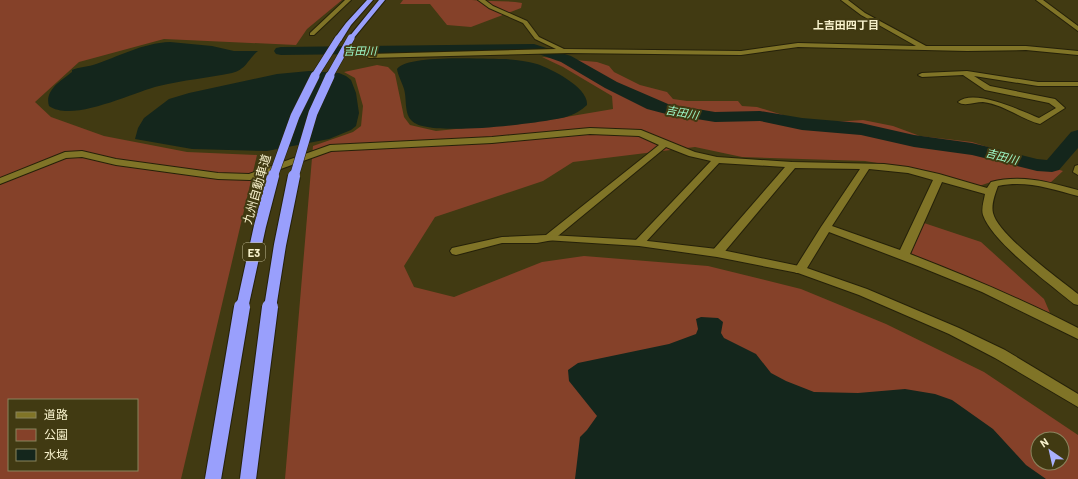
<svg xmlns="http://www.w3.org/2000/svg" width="1078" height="479" font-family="Barlow,'Noto Sans JP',sans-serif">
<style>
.green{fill:#854129;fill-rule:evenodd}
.water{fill:#14261c}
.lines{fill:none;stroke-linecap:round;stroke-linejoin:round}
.river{fill:#14261c;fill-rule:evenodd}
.minor-casing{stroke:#252109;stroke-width:2}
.tertiary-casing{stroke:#252109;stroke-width:2}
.motorway-casing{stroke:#252109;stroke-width:2}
.minor{fill:#807427;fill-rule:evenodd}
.tertiary{fill:#807427;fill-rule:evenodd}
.motorway{fill:#999ffc;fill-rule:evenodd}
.motorway-bridge-far3-casing{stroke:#252109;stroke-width:8;stroke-linecap:butt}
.motorway-bridge-far2-casing{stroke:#252109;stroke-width:10;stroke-linecap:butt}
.motorway-bridge-far1-casing{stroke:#252109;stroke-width:14;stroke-linecap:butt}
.motorway-bridge-casing{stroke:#252109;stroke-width:18;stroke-linecap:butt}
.motorway-bridge-far3{stroke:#999ffc;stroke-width:7}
.motorway-bridge-far2{stroke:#999ffc;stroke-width:9}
.motorway-bridge-far1{stroke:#999ffc;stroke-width:12}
.motorway-bridge{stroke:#999ffc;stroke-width:16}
.labels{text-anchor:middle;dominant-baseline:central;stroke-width:4;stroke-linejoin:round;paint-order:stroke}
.far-neighbourhood-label{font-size:11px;font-weight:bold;fill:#f8f2cd;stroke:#413a12}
.far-water-label{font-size:11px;font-style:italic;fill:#9ef9c9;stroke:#413a12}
.shield{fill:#413a12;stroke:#c1bb95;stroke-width:1}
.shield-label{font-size:11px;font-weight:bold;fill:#f8f2cd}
.street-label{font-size:12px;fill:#f8f2cd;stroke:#413a12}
</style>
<rect width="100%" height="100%" fill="#413a12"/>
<!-- green -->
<path class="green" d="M0,0H342L307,29L296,45L164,39L79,62L35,102L51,117L104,136L187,152L257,155L181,479H0ZM9,400H137V470H9Z
M403,0H472C488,2 508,0 522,3L521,8L471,27L447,25L430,4H400Z
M542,57L597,62L609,66L614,72L640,85L667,92L673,99L687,101H738L742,106L757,107L799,120L817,123L863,120L893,126L920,136L972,142L1063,171L1050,183L1015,178L997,180L979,186L909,168L865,161L742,157L695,147L573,162L543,181L435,217L404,266L414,287L454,297L542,262L584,256L708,266L801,289L886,324L984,372L1078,435V479H285L313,146L353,132L361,126L363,106L355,78L344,72L377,65L388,67L395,74L404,117L410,125L436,131L554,119L613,109L612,96L563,67ZM1038,439H1062V463H1038Z
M924,223L981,242L1044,299L1050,313L967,277L910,255Z"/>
<!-- water -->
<path class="water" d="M170,42L212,46L234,51H258C247,60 247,69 232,73C208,78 183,80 159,86C133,92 73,123 49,106C44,90 62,80 72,72V70C79,67 85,67 93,65C118,57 142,43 170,42Z
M506,59C517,60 527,61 537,64C552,69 589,88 587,105C582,110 573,115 566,117C542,123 428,138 412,121C404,114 407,99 404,89C402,82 398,76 397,69C407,54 486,59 506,59Z
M309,71L339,73L346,76L351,80L356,93L359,113L356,126L351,130L329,139L267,151L192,149L135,139L138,128L144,118L169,99L189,93L277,74Z
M701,317L718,318L723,322L721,333L724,338L756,354L771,373L786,381L814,392L858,393L905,389L935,394L952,400L993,429L1026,465L1046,479H575L580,437L587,430L597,416L569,381L568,370L578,363L669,344L696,334L698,329L696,319Z"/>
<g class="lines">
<!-- river -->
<path class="river" d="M534,44L571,56L617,82L668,104L715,112L760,111L802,118L861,123L914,135L972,143L1037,159L1047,160L1071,132L1078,130V148L1059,170L1052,172L1037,171L972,155L914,147L861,135L802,130L760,121L715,122L666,114L647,109L605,88L561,62L533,52L281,55L276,54L274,51L276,48L281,47Z"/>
<!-- minor casing -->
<g class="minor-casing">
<path id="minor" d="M345,0H351L314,35H310V33Z
M478,0H485L493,6L527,21L539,37L564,49L741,51L798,43L916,46L861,15L841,0H848L865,13L926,46H1026L1078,51V55L1026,50L967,51L798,47L741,55L567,53L369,58L366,56L369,54L556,49L535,39L523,23L489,8Z
M1036,0H1043L1078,26V31Z
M967,71L1038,82H1078V86H1038L974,76L990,86L1055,99L1065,108L1040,124C1021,119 1003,104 983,102C975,102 964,107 958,102C974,88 1022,111 1039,118L1056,108L1049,103L985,90L963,75L922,77L918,75L922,73Z
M590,128L641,130L695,152L717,157L792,162L884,164L908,167L939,174L987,188L991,182C1021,174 1049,182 1078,190V196C1051,189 1026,180 998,186C995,194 991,205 993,213C998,235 1059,279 1078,294V305L1074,304C1051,285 992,242 983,215C981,209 984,200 985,194L942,182L910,254C967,276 1024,300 1078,328V339L982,292L918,266L829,232L804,273H796L794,270L821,227L860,169L795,168L721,256H713L711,253L713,250L785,167L719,163L643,245H635L633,243L635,241L711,161L689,156L666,147L553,240L537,243H502L456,255L452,254L450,251L452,248L502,237L546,235L659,145L639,136L590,134L492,143L331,151L250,180L218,179L116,165L82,157L66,158L0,184V178L65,152L82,151L116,159L218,173L249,174L330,145L492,137ZM869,169L908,173L933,180L900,250L832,226Z
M1078,165V175L1073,172L1075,166Z"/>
</g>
<!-- tertiary casing -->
<g class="tertiary-casing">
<path id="tertiary" d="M549,235L639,240L717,249L804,267L867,289L959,328L1005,350L1078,394V407L995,358L949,334L859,295L798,273L717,257L639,246L545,240L544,238Z"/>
</g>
<!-- motorway casing -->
<g class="motorway-casing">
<path id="motorway" d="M367,0H373L351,25L341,41H335L334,39L346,23Z
M379,0H385L353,39H349V37Z"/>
</g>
<!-- minor -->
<use href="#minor" class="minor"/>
<!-- tertiary -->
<use href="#tertiary" class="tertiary"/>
<!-- motorway -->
<use href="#motorway" class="motorway"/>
<!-- motorway-bridge-far3 casing -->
<g class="motorway-bridge-far3-casing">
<path id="motorway-bridge-far3" d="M314,77L338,39
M329,77L351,38"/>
</g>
<!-- motorway-bridge-far2 casing -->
<g class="motorway-bridge-far2-casing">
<path id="motorway-bridge-far2" d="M273,177L295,116L315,76
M294,177L313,113L330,76"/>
</g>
<!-- motorway-bridge-far1 casing -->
<g class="motorway-bridge-far1-casing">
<path id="motorway-bridge-far1" d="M242,308L260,226L273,176
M270,308L280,245L294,176"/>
</g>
<!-- motorway-bridge casing -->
<g class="motorway-bridge-casing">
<path id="motorway-bridge" d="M213,479L242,307
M248,479L270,307"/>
</g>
<!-- motorway-bridge-far3 -->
<use href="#motorway-bridge-far3" class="motorway-bridge-far3"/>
<!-- motorway-bridge-far2 -->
<use href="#motorway-bridge-far2" class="motorway-bridge-far2"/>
<!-- motorway-bridge-far1 -->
<use href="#motorway-bridge-far1" class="motorway-bridge-far1"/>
<!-- motorway-bridge -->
<use href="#motorway-bridge" class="motorway-bridge"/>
</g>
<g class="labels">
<!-- far-neighbourhood labels -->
<g class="far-neighbourhood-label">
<text x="846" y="24">上吉田四丁目</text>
</g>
<!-- far-water labels -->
<g class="far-water-label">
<text x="360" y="50">吉田川</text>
<text transform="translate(682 112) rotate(10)">吉田川</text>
<text transform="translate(1002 156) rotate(14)">吉田川</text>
</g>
<!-- shield labels -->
<rect class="shield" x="243" y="243" width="22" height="18" rx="3"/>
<g class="shield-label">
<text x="254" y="252">E3</text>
</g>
<!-- street labels -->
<g class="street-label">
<text transform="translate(256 189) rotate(-74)">九州自動車道</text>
</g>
</g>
<!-- legend -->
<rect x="8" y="399" width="130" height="72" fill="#413a12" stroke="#8a845d"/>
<rect x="16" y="412" width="20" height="6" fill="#807427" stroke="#8a845d"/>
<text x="44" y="419" font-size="12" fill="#f8f2cd">道路</text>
<rect x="16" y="429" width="20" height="12" fill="#854129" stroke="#8a845d"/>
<text x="44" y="439" font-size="12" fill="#f8f2cd">公園</text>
<rect x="16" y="449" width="20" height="12" fill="#14261c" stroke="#8a845d"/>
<text x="44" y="459" font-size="12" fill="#f8f2cd">水域</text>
<!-- north arrow -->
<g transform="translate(1050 451) rotate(326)"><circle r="19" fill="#413a12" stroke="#8a845d"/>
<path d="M0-3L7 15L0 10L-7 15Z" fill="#a9b0fc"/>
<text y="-6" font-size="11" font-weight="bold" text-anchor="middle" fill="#f8f2cd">N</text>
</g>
</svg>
